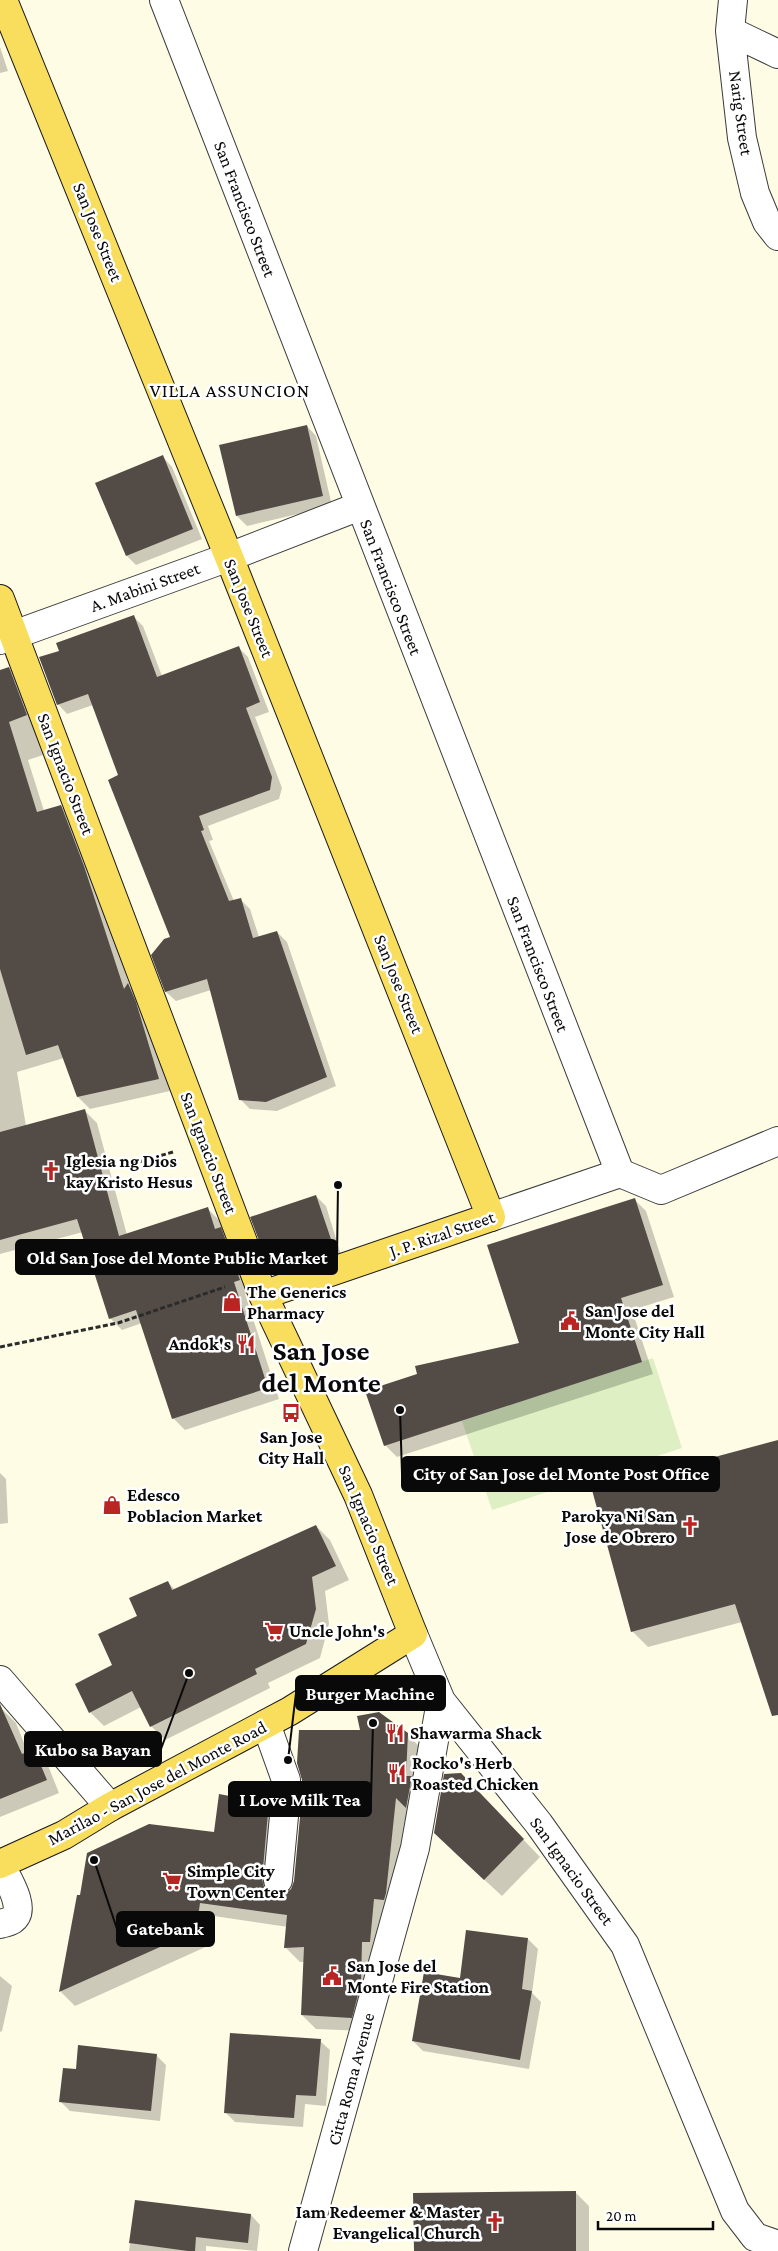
<svg xmlns="http://www.w3.org/2000/svg" width="778" height="2251" font-family="'Crimson Pro',serif">
<style>
.pitch{fill:#ddefc3}
.shadow{fill:#0003}
.building{fill:#524b46}
.lines{fill:none;stroke-linecap:round;stroke-linejoin:round}
.minor-casing{stroke:#3c3c3c;stroke-width:30}
.major-casing{stroke:#1a1a1a;stroke-width:30}
.path{stroke:#2b2b2b;stroke-width:3;stroke-dasharray:5 2.5;stroke-linecap:butt}
.minor{stroke:#fff;stroke-width:28}
.major{stroke:#f9dd5c;stroke-width:28}
.labels{text-anchor:middle;dominant-baseline:central;stroke-width:5;stroke-linejoin:round;paint-order:stroke}
.street-label{font-size:18px;fill:#090909;stroke:#fff}
.poi-label{font-size:18px;font-weight:bold;fill:#090909;stroke:#fff;text-anchor:start}
.neighbourhood-label{font-size:19px;letter-spacing:1px;fill:#090909;stroke:#fff}
.town-label{font-size:28px;font-weight:bold;fill:#090909;stroke:#fff}
.leader{fill:none;stroke:#090909;stroke-width:2}
.callout-dot{fill:#090909;stroke:#fff;stroke-width:2}
.callout{fill:#090909;stroke:#090909;stroke-width:2}
.callout-label{font-size:19px;text-anchor:middle;font-weight:bold;fill:#fff}
</style>
<rect width="100%" height="100%" fill="#fffce6"/>
<!-- pitch -->
<path class="pitch" d="M653,1358L682,1448L492,1510L462,1421Z"/>
<!-- shadow -->
<path class="shadow" d="M0,47L8,71L0,73Z
M307,426L316,436L332,506L247,526L237,516L221,446Z
M163,457L172,467L202,539L136,565L127,556Z
M134,617L143,626L162,676L238,647L248,657L269,712L255,717L282,788L279,799L208,826L213,840L209,841L234,901L240,899L250,909L259,937L277,932L287,942L336,1086L277,1111L250,1109L240,1099L211,990L176,1001L166,992L153,955L172,938L119,776L93,705L67,714L58,704L60,652Z
M9,668L20,680L43,755L28,760L44,811L61,806L72,818L96,879L130,987L140,996L147,1015L170,1091L90,1109L78,1097L64,1058L17,1072L26,1126L85,1111L97,1123L127,1235L208,1209L220,1221L223,1231L232,1240L251,1291L245,1294L279,1399L185,1430L173,1418L142,1323L122,1330L110,1318L83,1232L0,1254V671Z
M316,1196L326,1206L342,1258L281,1278L271,1269L252,1218Z
M635,1200L646,1211L674,1297L632,1310L653,1374L397,1457L385,1445L520,1344Z
M778,1442V1705L742,1622L648,1647L632,1631Z
M0,1473L6,1479L8,1523L0,1524Z
M316,1526L330,1540L349,1580L325,1591L329,1624L320,1658L268,1683L270,1688L165,1740L151,1726L141,1707L104,1726L90,1712L139,1617L168,1582L175,1590Z
M3,1710L16,1723L28,1753L34,1750L47,1763L59,1793L0,1817V1711Z
M407,1734L421,1748L420,1785L365,2031L316,2029L302,2015L304,1962H300L286,1948L288,1927L214,1916L210,1945L75,2006L61,1992L78,1896L215,1833L241,1799L270,1792L284,1806L276,1894L277,1897L285,1896L291,1890Z
M478,1792L540,1857L502,1896L452,1850Z
M528,1939L538,1949L532,1993L541,2002L529,2069L423,2051L413,2041L461,1980Z
M0,1976L12,1986L2,2031L0,2032Z
M320,2041L330,2050L326,2106L305,2104L303,2127L235,2122L225,2112Z
M156,2055L166,2065L160,2121L70,2111L60,2101Z
M575,2192L589,2206V2251H416Z
M136,2201L251,2215L260,2225L257,2251L206,2246V2251H129Z"/>
<!-- building -->
<path class="building" d="M307,425L323,496L236,516L219,445Z
M163,455L193,529L126,556L95,483Z
M134,615L157,677L239,646L260,702L246,708L272,777L270,790L199,816L204,830L201,831L229,901L241,898L253,938L277,931L327,1077L266,1102L239,1100L207,979L165,992L151,955L164,939L170,937L108,780L118,775L88,694L57,705L39,657L59,651L56,643Z
M9,667L27,715L9,722L37,812L61,805L84,866L124,989L128,983L136,1002L159,1079L77,1097L58,1045L26,1055L0,969V670Z
M85,1109L119,1236L208,1207L215,1229L221,1227L240,1280L234,1282L268,1388L172,1419L136,1310L109,1319L77,1219L0,1240V1132Z
M316,1195L334,1248L270,1269L250,1217Z
M635,1198L663,1285L621,1298L642,1362L384,1446L365,1391L417,1374L415,1366L519,1343L487,1245Z
M778,1440V1715L772,1716L735,1604L631,1632L592,1490Z
M316,1525L336,1566L312,1577L316,1609L306,1644L255,1669L257,1674L150,1727L132,1691L89,1713L75,1684L112,1665L98,1634L137,1616L129,1598L168,1581L172,1590Z
M0,1704L22,1754L34,1749L47,1780L0,1799Z
M379,1712L408,1733L406,1776H412L406,1808L396,1798L386,1893L384,1900L374,1899L370,1942H362L361,1983L352,2018L301,2015L304,1947L284,1948L287,1915L200,1903L196,1931L59,1992L77,1895H80L87,1853L149,1824L214,1832L219,1794L240,1798L241,1787L270,1791L262,1879L264,1887L269,1893L277,1896L285,1894L291,1889L294,1881L302,1796V1780L297,1763L299,1730H360L357,1716Z
M461,1773L524,1839L484,1880L434,1833L444,1774Z
M466,1930L528,1938L522,1989L532,1991L520,2060L412,2041L424,1972L460,1978Z
M230,2033L321,2039L316,2096L296,2095L294,2118L224,2113Z
M78,2045L157,2054L151,2111L59,2102L63,2068L76,2069Z
M576,2191V2251H414L413,2193Z
M135,2200L251,2214L248,2243L196,2237L195,2251H188L129,2243Z"/>
<g class="lines">
<!-- minor casing -->
<g class="minor-casing">
<path id="minor" d="M164,0L620,1173
M733,0L730,31L742,138L755,193L767,222L778,236
M730,31L778,54
M0,640L229,557L360,506
M620,1173L661,1190L778,1141
M491,1217L620,1173
M413,1634L441,1701L539,1824L625,1945L735,2211L755,2237
M0,1680L110,1807
M266,1724L286,1780V1795L278,1880
M0,1924C3,1923 9,1922 12,1920C28,1909 6,1877 0,1864
M755,2237L778,2245
M303,2251L415,1848L441,1701"/>
</g>
<!-- major casing -->
<g class="major-casing">
<path id="major" d="M3,0L229,557L491,1217L263,1295
M0,599L263,1295L358,1495L413,1634L290,1711L110,1807L64,1835L0,1864"/>
</g>
<!-- path -->
<path class="path" d="M125,1166L173,1152
M0,1347L118,1323L225,1287"/>
<!-- minor -->
<use href="#minor" class="minor"/>
<!-- major -->
<use href="#major" class="major"/>
</g>
<!-- icons -->
<defs>
<g id="church-bare" transform="scale(1.5)"><path d="M-1.2-6h2.4v3.5h3.3v2.4h-3.3V6h-2.4V-.1h-3.3v-2.4h3.3Z" fill="#b82523" stroke="#fff" stroke-width="2.5" paint-order="stroke"/></g>
<g id="shop-bare" transform="scale(1.5)"><path d="M-5-2.5h2.3a2.7 3.5 0 0 1 5.4 0H5L5.5 6h-11ZM-1.5-2.5h3a1.5 2.3 0 0 0-3 0Z" fill="#b82523" stroke="#fff" stroke-width="2.5" paint-order="stroke"/></g>
<g id="civic-bare" transform="scale(1.5)"><path d="M-.6-6.5H3V-4.5H.6V-3L4-1V1h2V6H-6V1h2V-1L-.6-3ZM-1.2 2.5V6h2.4V2.5Z" fill="#b82523" stroke="#fff" stroke-width="2.5" paint-order="stroke"/></g>
<g id="restaurant-bare" transform="scale(1.5)"><path d="M-5-6h1v4h1v-4h1v4h1v-4h1v5L-1.5 .5V6h-2V.5L-5-1ZM5-6V6H3V1.5H1.5Q1.5-4 5-6Z" fill="#b82523" stroke="#fff" stroke-width="2.5" paint-order="stroke"/></g>
<g id="bus-bare" transform="scale(1.5)"><path d="M-5-6H5V4H4V6H2V4H-2V6H-4V4H-5ZM-3.5-4V0h7V-4ZM-3.5 1.2v1.5H-2V1.2ZM2 1.2v1.5H3.5V1.2Z" fill="#b82523" stroke="#fff" stroke-width="2.5" paint-order="stroke"/></g>
<g id="supermarket-bare" transform="scale(1.5)"><path d="M-6-5.5h2.5l.6 2H6L4.5 2H-2.5L-4.4-4H-6ZM-1.5 3.2a1.3 1.3 0 1 0 .1 0ZM3 3.2a1.3 1.3 0 1 0 .1 0Z" fill="#b82523" stroke="#fff" stroke-width="2.5" paint-order="stroke"/></g>
</defs>
<g fill-rule="evenodd">
<use href="#church-bare" x="51" y="1171"/>
<use href="#shop-bare" x="232" y="1302"/>
<use href="#civic-bare" x="570" y="1321"/>
<use href="#restaurant-bare" x="246" y="1344"/>
<use href="#bus-bare" x="291" y="1413"/>
<use href="#shop-bare" x="112" y="1505"/>
<use href="#church-bare" x="690" y="1526"/>
<use href="#supermarket-bare" x="274" y="1631"/>
<use href="#restaurant-bare" x="395" y="1733"/>
<use href="#restaurant-bare" x="397" y="1773"/>
<use href="#supermarket-bare" x="172" y="1881"/>
<use href="#civic-bare" x="332" y="1976"/>
<use href="#church-bare" x="495" y="2222"/>
</g>
<g class="labels">
<!-- street labels -->
<g class="street-label">
<text transform="translate(741 113) rotate(82)">Narig Street</text>
<text transform="translate(245 209) rotate(69)">San Francisco Street</text>
<text transform="translate(98 232) rotate(68)">San Jose Street</text>
<text transform="translate(145 587) rotate(-20)">A. Mabini Street</text>
<text transform="translate(391 587) rotate(69)">San Francisco Street</text>
<text transform="translate(249 608) rotate(68)">San Jose Street</text>
<text transform="translate(66 774) rotate(69)">San Ignacio Street</text>
<text transform="translate(538 964) rotate(69)">San Francisco Street</text>
<text transform="translate(399 984) rotate(68)">San Jose Street</text>
<text transform="translate(209 1153) rotate(69)">San Ignacio Street</text>
<text transform="translate(442 1234) rotate(-19)">J. P. Rizal Street</text>
<text transform="translate(369 1525) rotate(67)">San Ignacio Street</text>
<text transform="translate(157 1783) rotate(-28)">Marilao - San Jose del Monte Road</text>
<text transform="translate(572 1871) rotate(54)">San Ignacio Street</text>
<text transform="translate(351 2079) rotate(-75)">Citta Roma Avenue</text>
</g>
<!-- poi labels -->
<g class="poi-label">
<text x="66" y="1161">Iglesia ng Dios<tspan x="66" dy="21">kay Kristo Hesus</tspan></text>
<text x="247" y="1292">The Generics<tspan x="247" dy="21">Pharmacy</tspan></text>
<text x="585" y="1311">San Jose del<tspan x="585" dy="21">Monte City Hall</tspan></text>
<text x="231" y="1344" text-anchor="end">Andok's</text>
<text x="291" y="1437" text-anchor="middle">San Jose<tspan x="291" dy="21">City Hall</tspan></text>
<text x="127" y="1495">Edesco<tspan x="127" dy="21">Poblacion Market</tspan></text>
<text x="675" y="1516" text-anchor="end">Parokya Ni San<tspan x="675" dy="21">Jose de Obrero</tspan></text>
<text x="289" y="1631">Uncle John's</text>
<text x="410" y="1733">Shawarma Shack</text>
<text x="412" y="1763">Rocko's Herb<tspan x="412" dy="21">Roasted Chicken</tspan></text>
<text x="187" y="1871">Simple City<tspan x="187" dy="21">Town Center</tspan></text>
<text x="347" y="1966">San Jose del<tspan x="347" dy="21">Monte Fire Station</tspan></text>
<text x="480" y="2212" text-anchor="end">Iam Redeemer &amp; Master<tspan x="480" dy="21">Evangelical Church</tspan></text>
</g>
<!-- neighbourhood labels -->
<g class="neighbourhood-label">
<text x="230" y="390">VILLA ASSUNCION</text>
</g>
<!-- town labels -->
<g class="town-label">
<text x="321" y="1350">San Jose<tspan x="321" dy="32">del Monte</tspan></text>
</g>
</g>
<!-- callouts -->
<path class="leader" d="M338 1185L337 1257M400 1410L402 1474M288 1760L296 1693M189 1673L161 1749M373 1723L371 1799M94 1860L117 1929"/>
<g class="callout-dot">
<circle cx="338" cy="1185" r="5"/>
<circle cx="400" cy="1410" r="5"/>
<circle cx="288" cy="1760" r="5"/>
<circle cx="189" cy="1673" r="5"/>
<circle cx="373" cy="1723" r="5"/>
<circle cx="94" cy="1860" r="5"/>
</g>
<g class="callout">
<rect x="16" y="1240" width="321" height="34" rx="5"/>
<rect x="402" y="1457" width="317" height="34" rx="5"/>
<rect x="296" y="1676" width="149" height="34" rx="5"/>
<rect x="25" y="1732" width="136" height="34" rx="5"/>
<rect x="229" y="1782" width="142" height="34" rx="5"/>
<rect x="117" y="1912" width="97" height="34" rx="5"/>
</g>
<g class="callout-label">
<text x="177" y="1264">Old San Jose del Monte Public Market</text>
<text x="561" y="1480">City of San Jose del Monte Post Office</text>
<text x="370" y="1700">Burger Machine</text>
<text x="93" y="1756">Kubo sa Bayan</text>
<text x="300" y="1806">I Love Milk Tea</text>
<text x="165" y="1935">Gatebank</text>
</g>
<!-- scale -->
<path d="M598 2221v8h115v-8" fill="none" stroke="#090909" stroke-width="2.5"/>
<text x="606" y="2221" font-size="15" fill="#090909" stroke="#ffffff" stroke-width="4" paint-order="stroke">20 m</text>
</svg>
